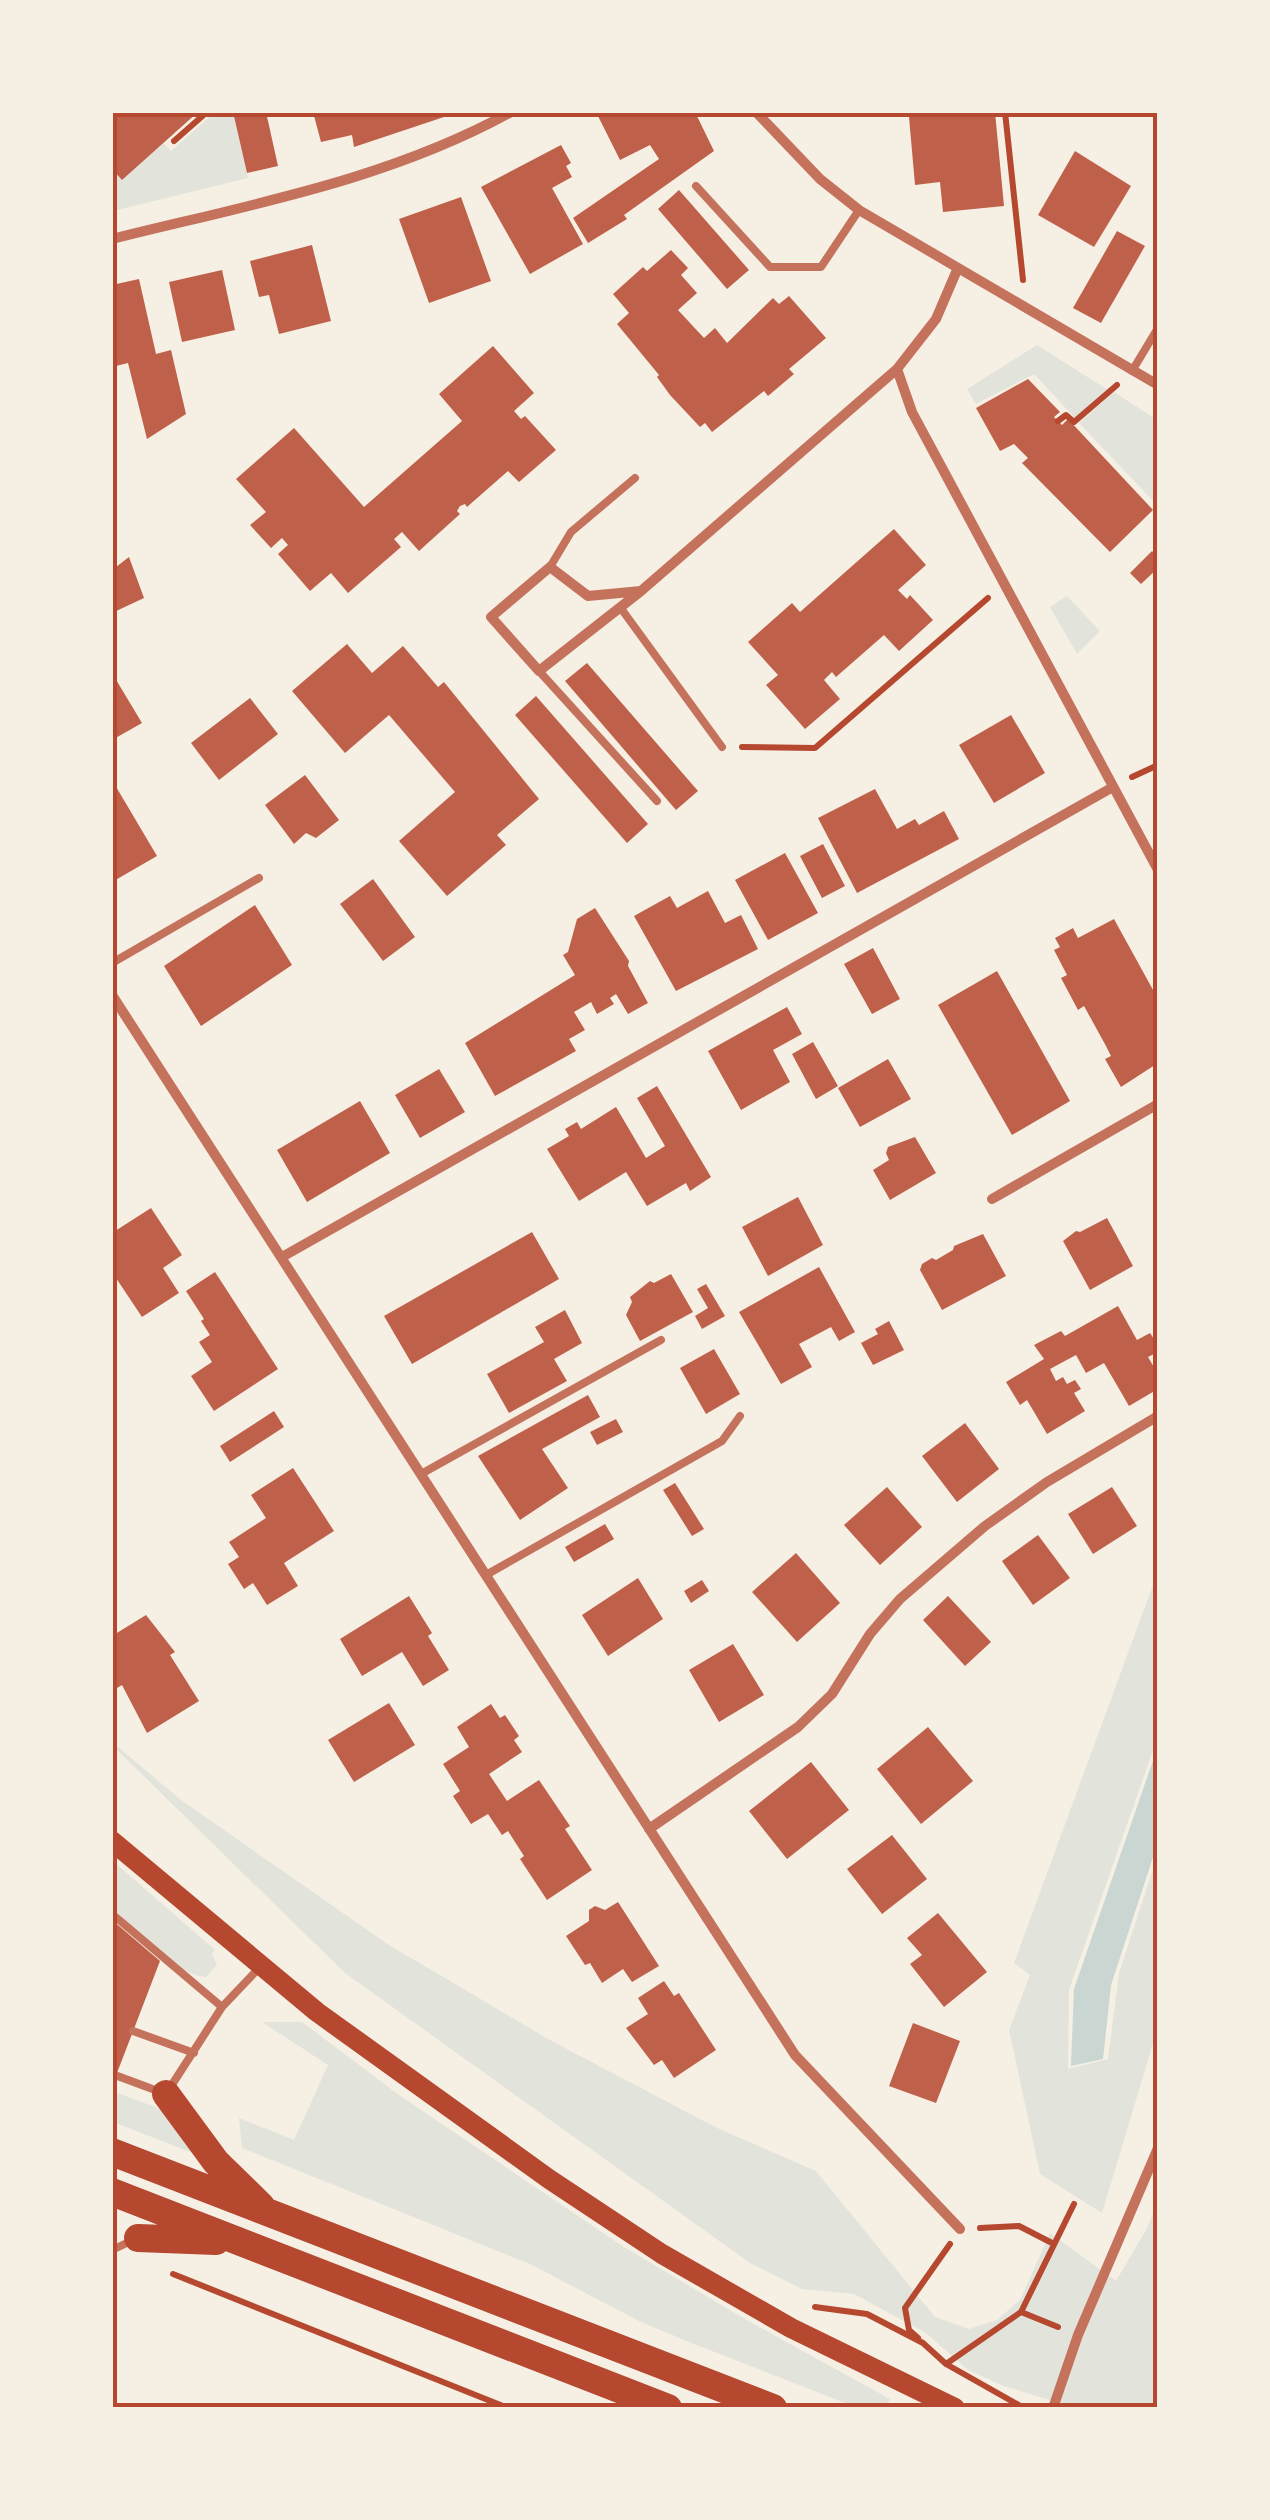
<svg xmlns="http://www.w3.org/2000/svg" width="1270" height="2520" font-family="Overpass,sans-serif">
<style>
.green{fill:#e2e4dc}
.water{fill:#c9d6d2}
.building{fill:#bf614a}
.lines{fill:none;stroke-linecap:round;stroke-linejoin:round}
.path{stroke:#b5482f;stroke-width:6}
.service{stroke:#c5725c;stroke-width:8}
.minor{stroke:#c5725c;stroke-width:10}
.secondary{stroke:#b5482f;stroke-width:20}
.trunk{stroke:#b5482f;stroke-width:28}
.neatline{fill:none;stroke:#b5482f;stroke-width:4}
</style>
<rect width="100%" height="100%" fill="#f6efe4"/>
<!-- green -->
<path class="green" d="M214,113H233L248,178L113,211L112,169L122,179L164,143L171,151Z
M1037,345L1108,390L1075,418L1034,374L976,404L967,389Z
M1114,392L1157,420V505L1079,423Z
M1067,596L1100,631L1077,654L1050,607Z
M1157,1574V1739L1069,1990L1068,2069L1108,2059L1119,1973L1157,1857V2030L1102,2213L1040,2174L1009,2030L1030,1975L1014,1963Z
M112,1742L181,1800L389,1945L548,2039L715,2127L816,2171L935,2317L969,2329L997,2320L1020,2300L1050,2233L1116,2281L1146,2230L1157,2204V2407H1073L1004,2386L968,2370L926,2333L854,2294L802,2289L750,2263L345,1973L113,1746Z
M113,1861L215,1950L212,1954L217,1965L206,1977C171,1974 138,1931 113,1909Z
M262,2022H302L399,2095L624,2247L745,2319L890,2399L886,2407H855L689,2342L639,2321L530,2264L242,2148L239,2118L294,2140L328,2065Z
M112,2091L158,2108L211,2160L113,2122Z"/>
<!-- water -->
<path class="water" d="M1157,1749V1845L1111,1985L1103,2059L1071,2066L1074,1989Z"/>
<!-- building -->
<path class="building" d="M122,112H198L122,180L112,169V121Z
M233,112H266L278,166L247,173Z
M313,112H456V113L354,147L352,135L321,142Z
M596,112H695L714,151L624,215L627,219L588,243L573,218L659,159L650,145L620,160Z
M932,112H995L1004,206L943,212L940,182L915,185L909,117L932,115Z
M561,145L571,163L566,166L572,177L552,188L583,244L530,274L481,187Z
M1075,151L1131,186L1094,247L1038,215Z
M679,190L749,270L727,289L658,209Z
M461,197L491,281L429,303L399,219Z
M1117,231L1145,246L1101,323L1073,308Z
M312,245L331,321L279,334L269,295L259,297L250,261Z
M671,250L688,268L681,275L697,293L678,310L704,338L715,328L727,343L773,298L779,304L789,296L826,338L789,369L794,374L768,396L764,391L712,432L705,423L700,427L670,395L657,377L659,375L617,324L629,313L613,294L643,267L647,271Z
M222,270L235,330L182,342L169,282Z
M139,279L156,354L171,350L186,414L147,439L128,363L112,367V285Z
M493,346L534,393L514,411L521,419L525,416L556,450L519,482L508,471L467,507L465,504L460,506L457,511L460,514L419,551L402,532L394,539L401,547L348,593L331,573L310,591L278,554L288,545L282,538L271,548L250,525L266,512L236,479L294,428L364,507L462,421L439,394Z
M1028,379L1060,412L1054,417L1062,425L1068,419L1153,510L1110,552L1022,463L1028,458L1014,444L1000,451L976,408Z
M894,529L926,565L898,590L907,599L910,595L933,620L899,651L884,635L836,677L832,672L824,680L840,699L805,729L766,685L778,675L748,642L792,603L800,612Z
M1152,551L1158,557V568L1141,584L1130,573Z
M129,557L144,598L112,613V561L116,567Z
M347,644L372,673L403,646L438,687L444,682L539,799L497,835L506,845L447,896L399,841L455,792L389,715L345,753L292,691Z
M587,663L698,791L676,810L565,681Z
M112,673L142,723L112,740Z
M536,696L648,824L627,843L515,715Z
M250,698L278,734L219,780L191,743Z
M1011,715L1045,773L994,803L959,745Z
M305,775L339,820L316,838L306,833L294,844L265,805Z
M112,780L157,856L112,882Z
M875,789L897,829L915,819L919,825L944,811L959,839L857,893L818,818Z
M823,844L845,886L822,898L800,856Z
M785,853L818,913L768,940L735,880Z
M373,879L415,937L383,961L340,904Z
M708,891L725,923L741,915L758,949L676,991L634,916L670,896L677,908Z
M255,905L292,965L201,1026L164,966Z
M595,908L629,961L628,966L648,1003L628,1014L616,994L610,998L614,1004L597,1014L591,1002L574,1012L585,1030L569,1039L576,1051L495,1096L465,1043L575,975L563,955L568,952L577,919Z
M1114,919L1158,999V1063L1121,1087L1105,1059L1111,1056L1106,1046L1084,1006L1078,1010L1061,978L1067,975L1054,950L1060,947L1055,938L1073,928L1078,938Z
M873,948L900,999L872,1014L844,964Z
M997,971L1070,1101L1012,1135L938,1005Z
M787,1007L802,1034L773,1050L790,1082L741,1110L708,1051Z
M813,1042L838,1086L816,1099L792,1054Z
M888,1059L911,1099L860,1127L838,1088Z
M439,1069L465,1112L420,1138L395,1095Z
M657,1086L711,1177L690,1191L686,1183L647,1206L626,1172L579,1201L547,1149L569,1136L565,1129L577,1122L581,1129L616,1107L646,1158L665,1146L637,1098Z
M360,1101L390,1153L307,1202L277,1150Z
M915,1137L936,1173L890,1200L873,1170L889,1160L886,1153L888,1147Z
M798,1197L823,1245L768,1276L742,1227Z
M151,1208L182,1255L163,1268L179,1293L142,1317L112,1272V1233Z
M1107,1218L1133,1266L1090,1290L1063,1241L1076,1231L1080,1232Z
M532,1232L559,1279L412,1364L384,1316Z
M983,1234L1006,1276L942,1310L920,1270L922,1264L932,1258L936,1260L953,1250L954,1246Z
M819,1267L855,1332L839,1341L831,1327L799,1344L812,1367L781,1384L739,1312Z
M215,1272L278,1369L214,1411L191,1376L212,1362L199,1342L210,1335L201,1321L204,1319L186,1291Z
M671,1274L693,1312L640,1341L626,1315L632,1302L630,1297L650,1281L654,1283Z
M706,1284L725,1316L702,1329L695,1316L708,1308L697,1289Z
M1118,1306L1137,1340L1150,1333L1158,1345V1352L1148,1357L1158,1374V1389L1129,1406L1104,1363L1086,1373L1076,1355L1050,1369L1056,1381L1063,1377L1067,1384L1075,1380L1081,1389L1074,1393L1085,1411L1047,1434L1027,1400L1020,1405L1006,1382L1044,1359L1034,1345L1061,1331L1065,1336Z
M565,1310L582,1343L554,1359L567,1381L509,1413L487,1374L544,1342L535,1327Z
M889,1321L904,1350L873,1365L861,1343L878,1334L875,1329Z
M714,1349L740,1394L706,1414L680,1368Z
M588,1395L600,1417L542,1449L568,1488L520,1520L478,1456Z
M274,1411L284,1427L230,1462L220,1446Z
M616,1419L623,1432L597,1445L590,1432Z
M965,1423L999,1469L957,1502L922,1456Z
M293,1468L334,1531L284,1563L298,1586L267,1605L253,1583L244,1589L228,1564L239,1557L229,1542L266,1518L251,1495Z
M675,1483L704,1529L692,1536L663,1490Z
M887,1487L922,1527L880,1565L844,1525Z
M1112,1487L1137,1526L1093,1554L1068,1514Z
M605,1524L614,1539L574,1562L565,1547Z
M1038,1535L1070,1578L1033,1605L1002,1561Z
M796,1553L840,1603L797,1642L752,1592Z
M638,1578L663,1619L608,1656L582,1615Z
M702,1580L709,1591L691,1603L684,1591Z
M409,1596L432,1633L428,1636L449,1670L423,1686L402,1652L362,1676L340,1639Z
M948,1596L991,1642L965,1666L923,1620Z
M146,1615L175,1652L170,1655L199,1701L147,1733L122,1685L112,1691V1636Z
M733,1644L764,1695L719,1722L689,1670Z
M389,1703L415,1745L354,1782L328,1740Z
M491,1704L500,1718L505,1715L519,1736L514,1740L522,1752L489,1774L507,1801L539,1780L570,1826L565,1829L592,1870L547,1900L520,1859L524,1856L508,1831L502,1835L488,1814L471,1824L453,1796L460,1791L443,1764L469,1747L457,1727Z
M928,1727L973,1781L921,1824L877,1769Z
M811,1762L849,1810L787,1859L749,1811Z
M892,1835L927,1879L882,1914L847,1869Z
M618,1902L659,1966L632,1982L623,1969L602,1983L590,1963L585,1965L566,1936L589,1921V1910L595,1906L605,1910Z
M938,1913L987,1972L944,2007L910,1964L922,1955L907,1938Z
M112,1920L160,1961L117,2073L112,2071Z
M664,1981L674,1996L679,1993L716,2050L674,2078L662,2060L654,2065L626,2028L648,2014L638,1998Z
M913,2023L960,2041L936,2103L889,2086Z"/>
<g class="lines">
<!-- path -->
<path class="path" d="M1005,112L1023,280
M174,141L207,112
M1058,421L1066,415L1074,422L1117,385
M742,747L815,748L988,598
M1132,777L1158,765
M980,2228L1019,2226L1054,2244
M173,2274L508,2408
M815,2307L867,2314L923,2343L946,2364L1024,2408
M1021,2312L1058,2327
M918,2338L909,2330L905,2308L950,2244
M946,2364L1021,2312L1074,2204"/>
<!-- service -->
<path class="service" d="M696,186L770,267H821L859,210
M1132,371L1158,328
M550,567L571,532L635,478
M620,607L722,747
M539,671L657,801
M112,963L259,878
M421,1474L661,1340
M486,1575L722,1441L740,1416
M112,1914L222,2007
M133,2031L194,2053
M112,2074L166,2094L222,2007L260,1967
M112,2250L131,2241"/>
<!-- minor -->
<path class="minor" d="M756,112L820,179L859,210L1158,385
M112,239C248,205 388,180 511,112
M957,270L936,319L897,369L912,412L1158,870
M641,591L588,596L550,567L491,617L539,671L641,591L897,369
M112,995L795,2055L960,2229
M992,1199L1158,1104
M282,1257L1113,787
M649,1829L798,1727L832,1694L870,1634L900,1599L985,1526L1047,1482L1158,1416
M1053,2408L1078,2335L1158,2148"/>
<!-- secondary -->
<path class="secondary" d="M112,1841L317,2012L549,2179L662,2254L791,2328L955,2408"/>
<!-- trunk -->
<path class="trunk" d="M166,2094L216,2162L261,2206
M112,2152L773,2408
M112,2192L668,2408
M138,2238L216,2241"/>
</g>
<!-- border -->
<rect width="1270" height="2520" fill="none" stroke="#f6efe4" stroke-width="230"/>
<rect x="115" y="115" width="1040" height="2290" class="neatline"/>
</svg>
